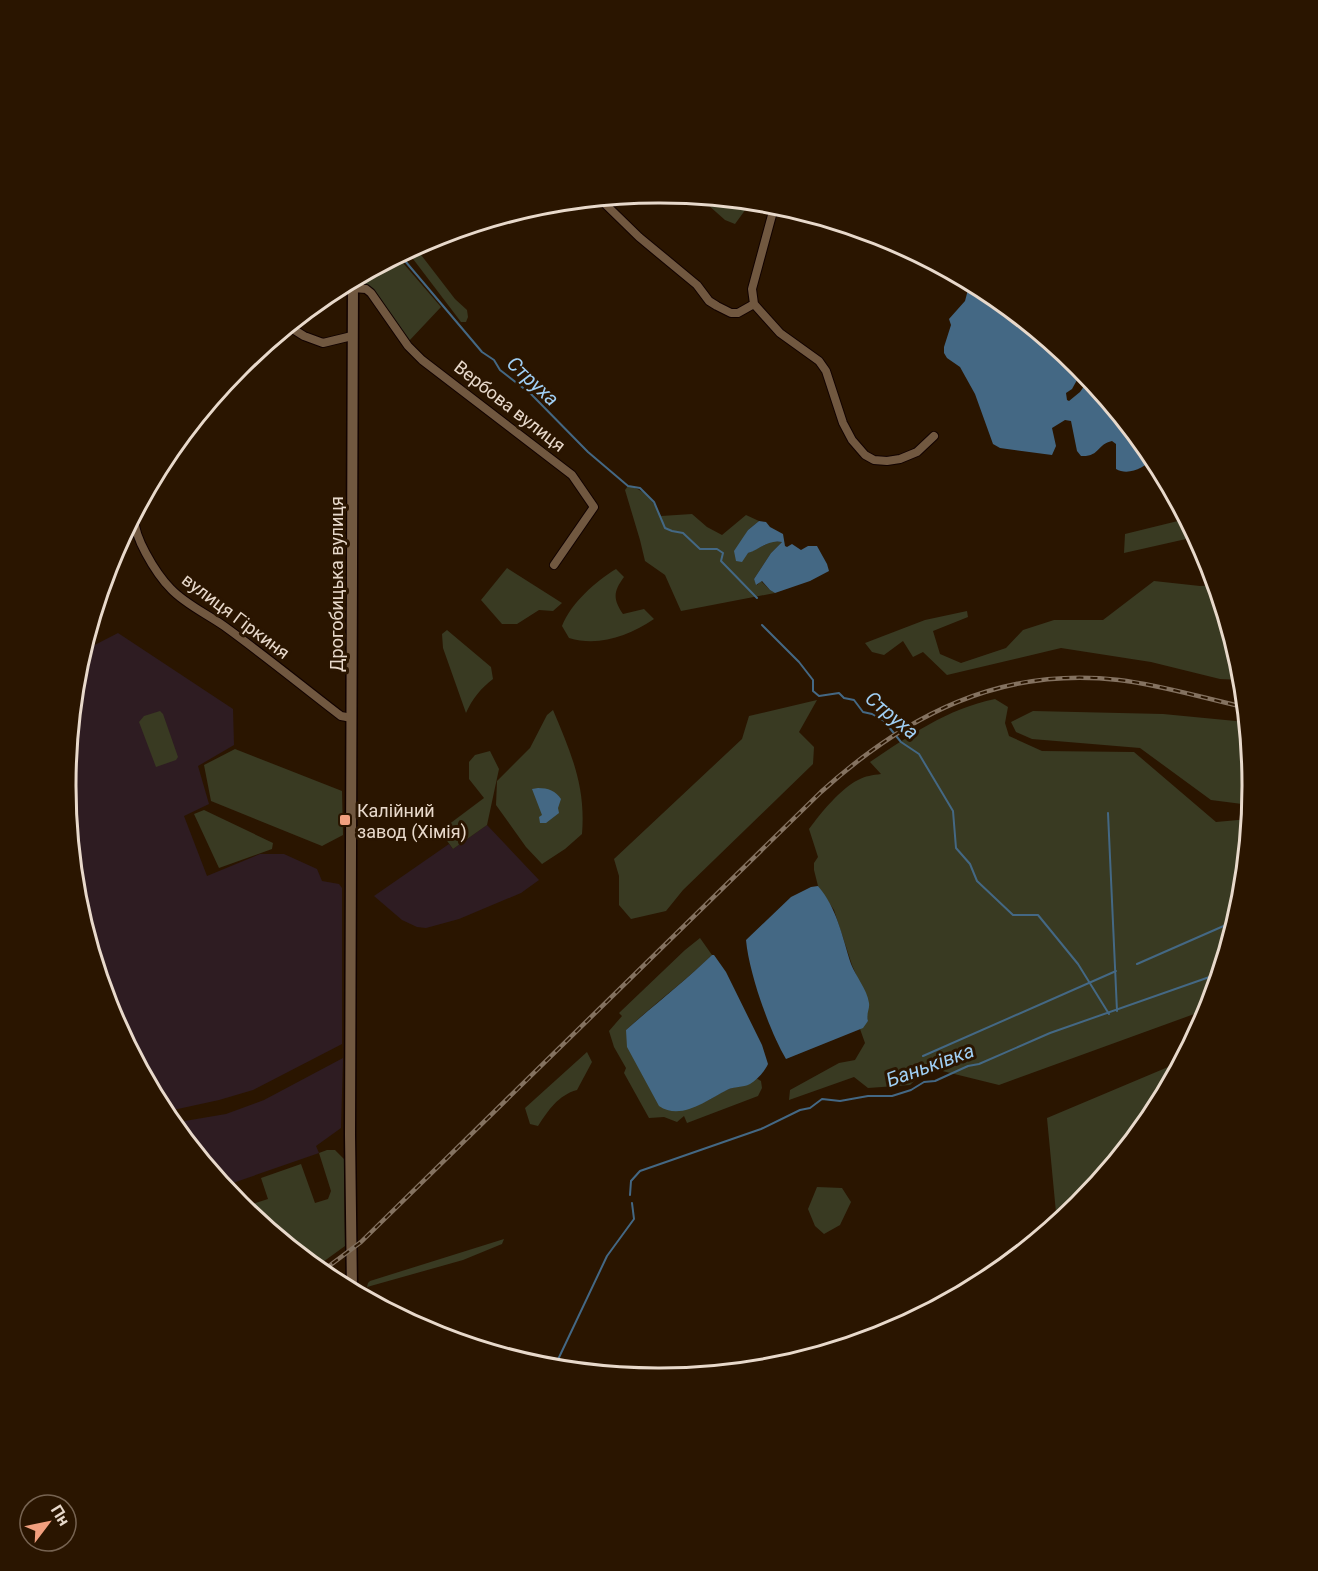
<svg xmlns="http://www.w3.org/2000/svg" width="1318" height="1571" font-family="Roboto,sans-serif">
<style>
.industrial{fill:#2e1c22}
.green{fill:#393a22}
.water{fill:#446884}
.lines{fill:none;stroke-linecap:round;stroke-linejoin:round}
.stream{stroke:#446884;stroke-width:2}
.minor-casing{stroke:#110200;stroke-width:10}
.tertiary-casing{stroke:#110200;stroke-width:13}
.minor{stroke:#715840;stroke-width:8}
.tertiary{stroke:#715840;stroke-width:10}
.rail-casing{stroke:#847260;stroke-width:4.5}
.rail{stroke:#2a1500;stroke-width:2;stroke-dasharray:7;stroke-linecap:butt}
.poi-dot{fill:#f2a07f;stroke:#2a1500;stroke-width:2}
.labels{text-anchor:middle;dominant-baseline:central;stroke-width:6;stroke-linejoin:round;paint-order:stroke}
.street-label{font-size:18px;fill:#e8d9cb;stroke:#2a1500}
.poi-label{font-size:18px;fill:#e8d9cb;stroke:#2a1500;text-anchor:start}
.water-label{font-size:20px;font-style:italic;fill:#a0cff4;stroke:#2a1500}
.rim{fill:none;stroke:#e8d9cb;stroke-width:3}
</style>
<rect width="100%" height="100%" fill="#2a1500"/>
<!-- industrial -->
<path class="industrial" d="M118,633L233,709L234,745L198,766L209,804L184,816L207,876L260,854H284L317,869L322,881L339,884L342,888V1044L253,1090L219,1100L164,1112L111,1012L77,901L66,786L77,669L83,651Z
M487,825L539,880L521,893L459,919L426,928L417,927L402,920L374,896L449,844L453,849Z
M343,1058L341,1128L316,1146L319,1153L224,1186L173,1123L226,1114L264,1100Z"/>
<!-- green -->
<path class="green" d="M698,196L751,202L735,224L725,220Z
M415,247L455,299L467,310L468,317L466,322H461L407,251Z
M397,256L441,307L409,341L366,286L361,283V276Z
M628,486C645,489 653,501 661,516L692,514L707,527L722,535L746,515L759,521L748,530L742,541L748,553L773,541L782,542L771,553L754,579L757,585L761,581L770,590L775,593L681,611L665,575L645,561L640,540L625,490Z
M1186,519L1195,537L1124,553L1125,534Z
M507,568L562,603L553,611L539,610L517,624H502L481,600Z
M616,569L624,577C613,592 613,599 623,614L644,609L654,619C628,636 599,647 569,638L562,626C571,603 596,581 616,569Z
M1154,581L1200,586L1215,585L1241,670L1242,680L1220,679L1151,662L1061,648L947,675L923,652L913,657L903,641L884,655L872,652L865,643L925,620L967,611L968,617L933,631L940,654L961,663L1006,648L1023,630L1054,620H1103Z
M447,630L491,667L493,679C481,688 472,699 466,713L443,648L442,634Z
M995,699L1008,707L1005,723L1009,736L1042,751L1134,752L1216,822L1249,819L1241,902L1208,1009L999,1085L922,1066V1074L910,1085L868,1088L854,1077L789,1100L790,1090L839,1063L855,1060L865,1043L860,1029L868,1021L866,1012L869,1005L852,965L834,910L818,886L814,870V863L818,857L809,829C821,813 840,789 858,780C865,776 873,775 881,774L870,762C910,735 947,709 995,699Z
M817,700L799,732L814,747L813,764L683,890L666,911L631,919L619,905V876L614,859L742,739L749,716Z
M553,710C571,753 586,786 582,834L565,849L542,864L526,847L496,805L497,781L530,748L547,715Z
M160,711L163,714L178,757L176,760L156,767L139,722L144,716Z
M1033,711L1163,714L1246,722L1252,786L1250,805L1211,800L1140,748L1032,739L1016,732L1011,722Z
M235,749L342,791L343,835L322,846L211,801L204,765Z
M490,751L499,769L487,825L453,849L440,831L484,798L469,779V762L475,755Z
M204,810L273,843L272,849L219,868L194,814Z
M700,938L712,955C684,982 654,1004 626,1030L694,1106C709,1102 716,1094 729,1089C739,1085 747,1087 756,1078L761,1081L762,1088L758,1096L687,1123L684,1116L677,1122L664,1117L649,1118L624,1073L626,1068L614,1047L609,1031L622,1016L619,1013L685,950Z
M587,1052L592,1062L577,1090C558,1095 548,1111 538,1126L530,1124L525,1108Z
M1180,1062L1152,1115L1078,1205L1057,1223L1047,1118Z
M327,1150H335L344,1159L345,1246L316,1267L243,1207L268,1199L261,1178L301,1164L315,1203L328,1199L331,1191L319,1153Z
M817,1187L842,1188L851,1202L840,1225L824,1234L815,1226L808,1209Z
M504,1239L502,1244L463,1260L367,1287L368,1283L370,1281Z"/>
<!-- water -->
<path class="water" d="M970,282L989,293L1079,366L1082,371L1072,389L1066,393L1067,400L1069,401L1080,392L1089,379L1152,456L1153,458C1145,468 1128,476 1116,469V444L1112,441C1097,444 1100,457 1081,456L1077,451L1071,421L1065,420L1052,428L1056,446L1052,455L1000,448L993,444L975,394L960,367L947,358L944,353V347L951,325L949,319L965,301Z
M759,521L766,522L770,527L783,534L785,546L787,547L792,544L801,550L808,546H817L827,564L829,571L810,581L775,593L770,590L762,581L756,585L754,579L771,553L782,542C769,539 760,549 748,553L742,562L736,561L734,551L748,530Z
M538,788C548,788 556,791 561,799L558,808L559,813L546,823H540L539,817L542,815L532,789Z
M818,886C837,908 842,936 851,964C856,977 867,989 869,1003C870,1009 866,1013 868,1021L863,1028L786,1059C769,1030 749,973 746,940L791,897L811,887Z
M712,955H714L726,972L762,1045L768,1064C765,1071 757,1080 750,1084C743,1088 734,1086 727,1090C707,1100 681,1121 659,1106L627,1047L626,1030C654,1005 684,982 712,955Z"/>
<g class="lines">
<!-- stream -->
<path class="stream" d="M400,255L482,352L494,360L500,370L531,394L588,452L628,486L640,488L654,502L665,528L672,531L683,533L700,549H717L723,553L721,561L757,598
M762,625L799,662L813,680V691L819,696L839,693L844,698L854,700L863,712L872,714L884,721L901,742L919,754L953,811L956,848L970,864L977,881L1013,915H1038L1078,964L1109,1014
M1108,813L1117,1011
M1137,964L1235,921
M923,1056L1116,971
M630,1195L631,1181L640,1171L761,1129L800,1110L810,1108L822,1099L840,1101L868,1096H892L911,1090L924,1082L935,1081L968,1066L979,1064L1050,1033L1218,974
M554,1368L607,1256L634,1219L632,1203"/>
<!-- minor casing -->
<g class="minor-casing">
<path id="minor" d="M599,198L639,237L697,285L709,301L717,306L731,313H738L754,304
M775,204L752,289L754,304L780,333L819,361L826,371L843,423L852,440L865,455L874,460L887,461L900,459L917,452L934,436
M353,288L366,289L371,293L408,346L422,360L572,475L594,507L554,565
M288,326L304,336L323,343L352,336
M136,513C128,531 158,576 171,589C185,604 207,614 224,626C264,655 302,686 341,716L352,718"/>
</g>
<!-- tertiary casing -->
<g class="tertiary-casing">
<path id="tertiary" d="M352,1291L350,1135L353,280"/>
</g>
<!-- minor -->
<use href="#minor" class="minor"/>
<!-- tertiary -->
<use href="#tertiary" class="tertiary"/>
<!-- rail casing -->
<g class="rail-casing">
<path id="rail" d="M321,1272L361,1242L821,792C906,715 1001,666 1119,680C1161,685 1203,698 1244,707"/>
</g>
<!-- rail -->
<use href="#rail" class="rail"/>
</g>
<!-- markers -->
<rect class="poi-dot" x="339" y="814" width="12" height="12" rx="3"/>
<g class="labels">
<!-- street labels -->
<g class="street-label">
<text transform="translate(510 406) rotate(38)">Вербова вулиця</text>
<text transform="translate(336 584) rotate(-90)">Дрогобицька вулиця</text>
<text transform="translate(236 616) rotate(37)">вулиця Гіркиня</text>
</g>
<!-- poi labels -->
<g class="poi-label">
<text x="357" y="810">Калійний<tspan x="357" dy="21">завод (Хімія)</tspan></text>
</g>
<!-- water labels -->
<g class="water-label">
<text transform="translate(533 381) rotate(43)">Струха</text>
<text transform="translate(892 715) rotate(40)">Струха</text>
<text transform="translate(930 1065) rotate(-20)">Баньківка</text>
</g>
</g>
<!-- crop -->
<path d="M0 0H1318V1571H0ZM658 203H660A582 582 0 0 1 1242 785V786A582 582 0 0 1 660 1368H658A582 582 0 0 1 76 786V785A582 582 0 0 1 658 203Z" fill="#2a1500" fill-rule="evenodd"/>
<path class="rim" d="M658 203H660A582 582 0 0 1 1242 785V786A582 582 0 0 1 660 1368H658A582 582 0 0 1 76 786V785A582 582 0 0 1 658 203Z"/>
<!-- north arrow -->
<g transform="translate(48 1523) rotate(58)"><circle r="28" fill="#2a1500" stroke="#766351" stroke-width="1.5"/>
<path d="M0-4.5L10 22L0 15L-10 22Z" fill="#f2a07f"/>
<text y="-9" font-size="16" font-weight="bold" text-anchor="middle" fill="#e8d9cb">Пн</text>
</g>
</svg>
